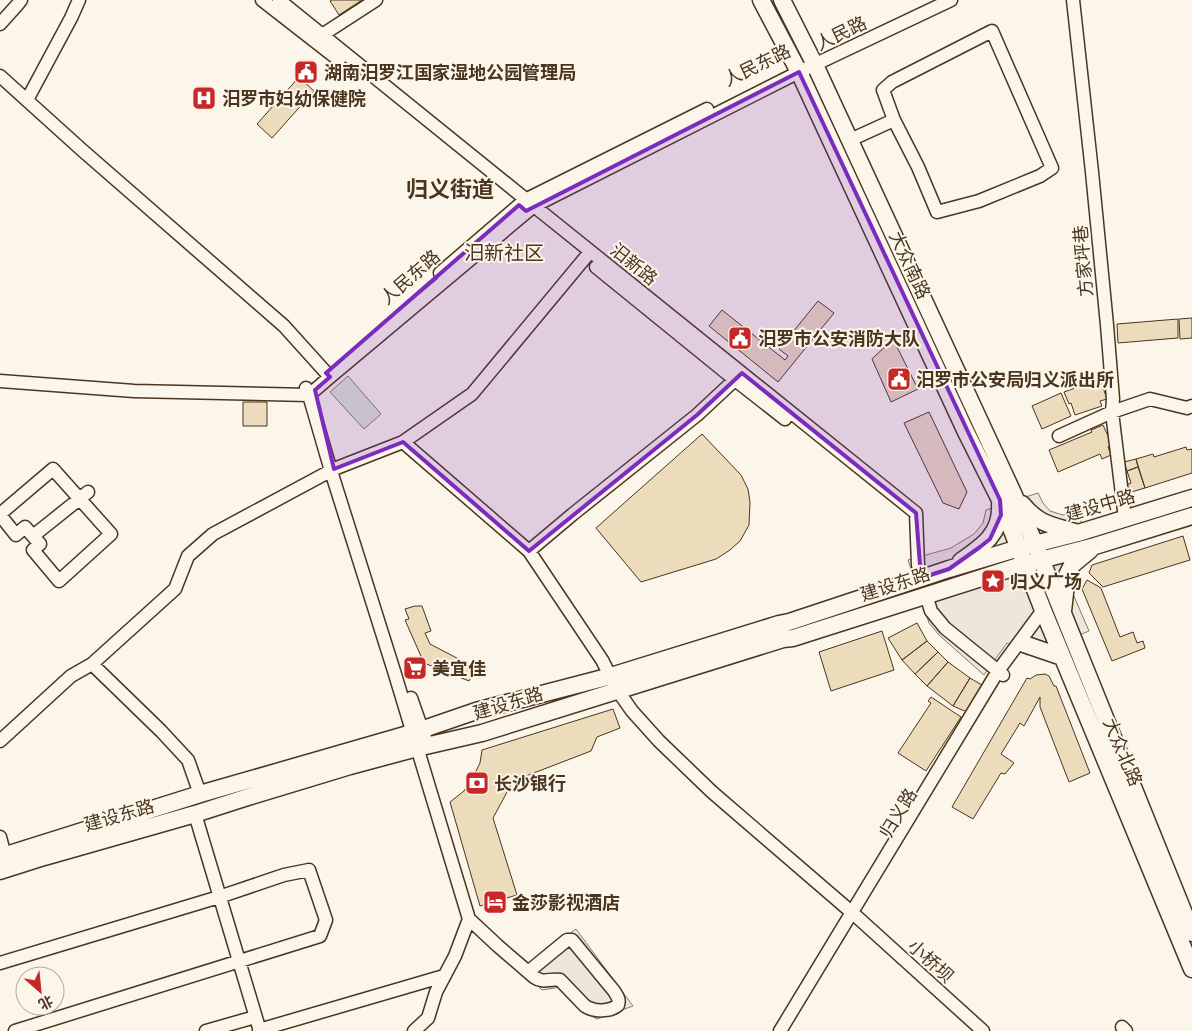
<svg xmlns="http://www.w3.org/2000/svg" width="1192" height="1031" font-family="'Public Sans','Noto Sans SC',sans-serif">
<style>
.green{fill:#dce7d0;stroke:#887966}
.parking{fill:#ede7d9;stroke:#887966}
.building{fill:#ecdcbc;stroke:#4a3520}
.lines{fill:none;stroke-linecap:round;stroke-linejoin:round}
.minor-casing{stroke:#4a3520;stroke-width:15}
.major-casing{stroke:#4a3520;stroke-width:19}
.minor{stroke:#fbf6e9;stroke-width:12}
.major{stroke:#fbf6e9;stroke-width:16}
.marked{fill:#7b2cbf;fill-opacity:0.2;stroke:#7b2cbf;stroke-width:4;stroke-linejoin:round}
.labels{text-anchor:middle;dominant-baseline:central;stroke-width:4;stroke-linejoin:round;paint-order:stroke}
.street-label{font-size:18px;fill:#4a3520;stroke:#fbf6e9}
.poi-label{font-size:18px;font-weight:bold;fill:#4a3520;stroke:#fbf6e9;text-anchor:start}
.quarter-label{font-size:20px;fill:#4a3520;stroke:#fbf6e9}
.district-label{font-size:22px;font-weight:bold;fill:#4a3520;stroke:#fbf6e9}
</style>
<rect width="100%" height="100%" fill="#fbf6e9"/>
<!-- green -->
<path class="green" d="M348,376L381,414L364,429L330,392Z"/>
<!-- parking -->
<path class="parking" d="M1038,493L1043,503L1050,511L1063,515L1078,514L1094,553L1081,564L1070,587L1089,631L1050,647L1027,655L1007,643L984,675L939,635L929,623L908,560L951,548L974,534L983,523L986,510Z
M576,929L633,1006L597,1019L582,1011L561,987L542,990L522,970Z"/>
<!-- building -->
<path class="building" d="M332,0H362L339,15L330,1Z
M299,77L314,91L272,138L257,124Z
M818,301L834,313L778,382L709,326L722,310L785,360L788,356L779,349Z
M1192,318V338L1180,339L1179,319Z
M1178,319V338L1118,343L1117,324Z
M893,339L918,389L891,402L872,359Z
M1100,379L1107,399L1100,401L1102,406L1075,415L1071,403L1069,404L1064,392Z
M1061,393L1071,416L1042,429L1032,406Z
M243,402H267V426H243Z
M929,412L967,492L959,509L943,503L904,423Z
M1103,425L1110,440L1108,441L1111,446L1108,447L1111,455L1102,459L1100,454L1058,472L1049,450L1092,432L1091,430Z
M702,434L741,475L748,489L750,502L749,525L740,541L730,550L716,559L641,582L596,528Z
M1186,447L1187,450L1192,449V473L1145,488L1136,459L1153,454L1154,457Z
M1136,459L1138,467L1127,471L1124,462Z
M1138,467L1145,488L1128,493L1126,485L1131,483L1127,471Z
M1183,536L1190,560L1103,587L1089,573L1092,565Z
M1087,580L1101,588L1120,637L1133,632L1137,643L1143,641L1145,648L1112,661L1082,589Z
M415,606H422L431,631L425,633L430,644L474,667L472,672L474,673L469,681L424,663L405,620L409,619L405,609Z
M917,623L927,641L902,660L888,638Z
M882,631L894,670L831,691L819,652Z
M927,641L938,652L915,674L902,660Z
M938,652L948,662L927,686L915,674Z
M948,662L970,678L953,706L927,686Z
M1045,674L1049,676L1054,686H1056L1090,773L1069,782L1040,707V697L1024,726L1020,723L1001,754L1014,763L1005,774L1001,773L973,819L952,807L1027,678L1030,679L1036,675Z
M970,678L982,685L967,712L953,706Z
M931,697L961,717L926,771L898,753L931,703L928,701Z
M613,709L620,728L597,737L591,751L513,781L493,818L517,895L480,906L450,802L464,791L473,777L480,763L482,750Z"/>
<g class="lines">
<!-- minor casing -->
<g class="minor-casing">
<path id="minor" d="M262,0L339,60
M279,0L534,206L916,513L918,565L921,578
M1073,0L1092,172L1107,325L1113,399L1112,412L1125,519
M0,24L18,4L21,0
M322,35L376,0
M0,76L82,150L284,326L330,377
M27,100L71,18L79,0
M850,140L894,120L918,167L937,212L979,201L1040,176L1052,168L992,31L892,82L883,90L894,120
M596,267L734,379L785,419
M440,273L525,200L707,109
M0,381L134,391L309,395L330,377L534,206L799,72L951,0
M306,388L309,395L331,471L394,671L469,919L498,946L534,977C544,984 549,978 560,980L585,1006C594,1012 610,1012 618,1005C620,999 617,996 614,991L572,940H567L528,972
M1059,436L1112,412L1150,399L1187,408L1192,406
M403,442L529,551L602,660L618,691L632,711L659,741L712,792L856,916L983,1031
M0,514L53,469L111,534L59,581L33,550L40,544L25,527L16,535L0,515
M33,536L88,492
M529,551L573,514L697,415L740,375
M926,595L931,611L945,628L1003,675
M92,664L161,731L188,760L200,794
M411,698L425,738
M0,741L71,676L92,664L175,589L188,556L213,534L334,469L403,442L472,394L590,252
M195,814L260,1031
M0,837L5,856
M0,963L219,897L284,875L309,870L326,920L320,936L15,1031
M1122,1027L1126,1031
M259,1030L444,976
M206,1031L255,1017
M414,1031L428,1018L436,992L455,956L469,919
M780,1031L998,671L1043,610"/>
</g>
<!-- major casing -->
<g class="major-casing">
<path id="major" d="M761,0L799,72L965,430L1000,500L1043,610L1192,969
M782,0L815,65L1013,493L1035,544L1192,933
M1022,504C1040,526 1053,525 1078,533
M961,561C983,546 1002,533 1000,504
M1063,611L1067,575L1072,565L1090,550
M1024,644L1062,657
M0,857L200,794L412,733L476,711L611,676L779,624L789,622L949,569L1019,548L1078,533L1192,498
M0,871L44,857L195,814L248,797L350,766L417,748L482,733L783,639L793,638L1025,564L1095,546L1192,516"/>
</g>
<!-- minor -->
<use href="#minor" class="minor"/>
<!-- major -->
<use href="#major" class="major"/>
</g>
<!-- marked area -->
<path class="marked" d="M799,72L1000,500L1001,515L990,539L980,547L949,569L921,578L916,513L742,373L697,415L529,551L403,442L334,469L315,390L330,377L326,373L519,205L526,211Z"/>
<!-- icons -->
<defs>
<g id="civic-square" transform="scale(1.25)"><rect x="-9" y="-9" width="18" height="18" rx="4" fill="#c62828" stroke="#fbf6e9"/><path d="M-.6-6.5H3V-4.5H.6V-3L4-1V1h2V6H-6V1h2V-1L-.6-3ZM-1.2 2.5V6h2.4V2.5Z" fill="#fff"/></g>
<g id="hospital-square" transform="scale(1.25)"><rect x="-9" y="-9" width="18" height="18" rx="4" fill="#c62828" stroke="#fbf6e9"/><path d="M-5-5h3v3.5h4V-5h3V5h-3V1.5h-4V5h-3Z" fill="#fff"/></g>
<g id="sight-square" transform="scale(1.25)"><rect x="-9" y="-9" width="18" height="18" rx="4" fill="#c62828" stroke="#fbf6e9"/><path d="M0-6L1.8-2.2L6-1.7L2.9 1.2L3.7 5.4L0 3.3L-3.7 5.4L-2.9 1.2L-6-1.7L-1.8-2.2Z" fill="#fff"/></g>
<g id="supermarket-square" transform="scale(1.25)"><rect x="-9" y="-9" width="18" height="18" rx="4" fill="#c62828" stroke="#fbf6e9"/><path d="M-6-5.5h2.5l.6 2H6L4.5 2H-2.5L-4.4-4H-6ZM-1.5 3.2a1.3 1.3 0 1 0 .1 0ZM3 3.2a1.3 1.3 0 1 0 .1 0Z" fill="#fff"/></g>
<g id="bank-square" transform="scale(1.25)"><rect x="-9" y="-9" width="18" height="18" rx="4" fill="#c62828" stroke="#fbf6e9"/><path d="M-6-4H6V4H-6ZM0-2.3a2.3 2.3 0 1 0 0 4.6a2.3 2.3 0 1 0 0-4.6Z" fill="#fff"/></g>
<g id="hotel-square" transform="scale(1.25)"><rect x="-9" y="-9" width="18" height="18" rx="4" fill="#c62828" stroke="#fbf6e9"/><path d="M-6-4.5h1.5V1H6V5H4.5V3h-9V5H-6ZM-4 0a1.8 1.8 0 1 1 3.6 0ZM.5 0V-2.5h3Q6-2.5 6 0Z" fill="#fff"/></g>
</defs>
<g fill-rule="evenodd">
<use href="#civic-square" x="306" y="72"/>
<use href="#hospital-square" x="204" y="98"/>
<use href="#civic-square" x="740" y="338"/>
<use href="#civic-square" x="899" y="379"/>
<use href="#sight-square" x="993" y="581"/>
<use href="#supermarket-square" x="415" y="668"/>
<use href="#bank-square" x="477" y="783"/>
<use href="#hotel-square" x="495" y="902"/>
</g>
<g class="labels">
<!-- street labels -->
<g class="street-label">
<text transform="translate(841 33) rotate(-26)">人民路</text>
<text transform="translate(757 65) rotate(-26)">人民东路</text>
<text transform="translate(1083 261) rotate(-95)">方家坪巷</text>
<text transform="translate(634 264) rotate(39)">汨新路</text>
<text transform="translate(910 265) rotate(65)">大众南路</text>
<text transform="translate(410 277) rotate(-41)">人民东路</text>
<text transform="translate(1100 505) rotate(-16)">建设中路</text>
<text transform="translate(895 584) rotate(-18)">建设东路</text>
<text transform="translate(508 703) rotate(-17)">建设东路</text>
<text transform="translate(1123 752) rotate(67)">大众北路</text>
<text transform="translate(898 813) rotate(-59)">归义路</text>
<text transform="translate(119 815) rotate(-16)">建设东路</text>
<text transform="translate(931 961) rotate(42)">小桥坝</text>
</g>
<!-- poi labels -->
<g class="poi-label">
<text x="324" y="72">湖南汨罗江国家湿地公园管理局</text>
<text x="222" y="98">汨罗市妇幼保健院</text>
<text x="758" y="338">汨罗市公安消防大队</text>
<text x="916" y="379">汨罗市公安局归义派出所</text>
<text x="1010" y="581">归义广场</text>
<text x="432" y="668">美宜佳</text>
<text x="494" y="783">长沙银行</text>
<text x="512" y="902">金莎影视酒店</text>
</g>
<!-- quarter labels -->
<g class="quarter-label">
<text x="504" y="253">汨新社区</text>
</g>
<!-- district labels -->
<g class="district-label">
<text x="450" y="189">归义街道</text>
</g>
</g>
<!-- north arrow -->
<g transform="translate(40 991) rotate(153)"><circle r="24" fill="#fbf6e9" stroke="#b4a999"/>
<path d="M0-4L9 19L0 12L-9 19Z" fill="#c62828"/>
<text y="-8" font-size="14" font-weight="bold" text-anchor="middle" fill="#4a3520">北</text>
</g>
</svg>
